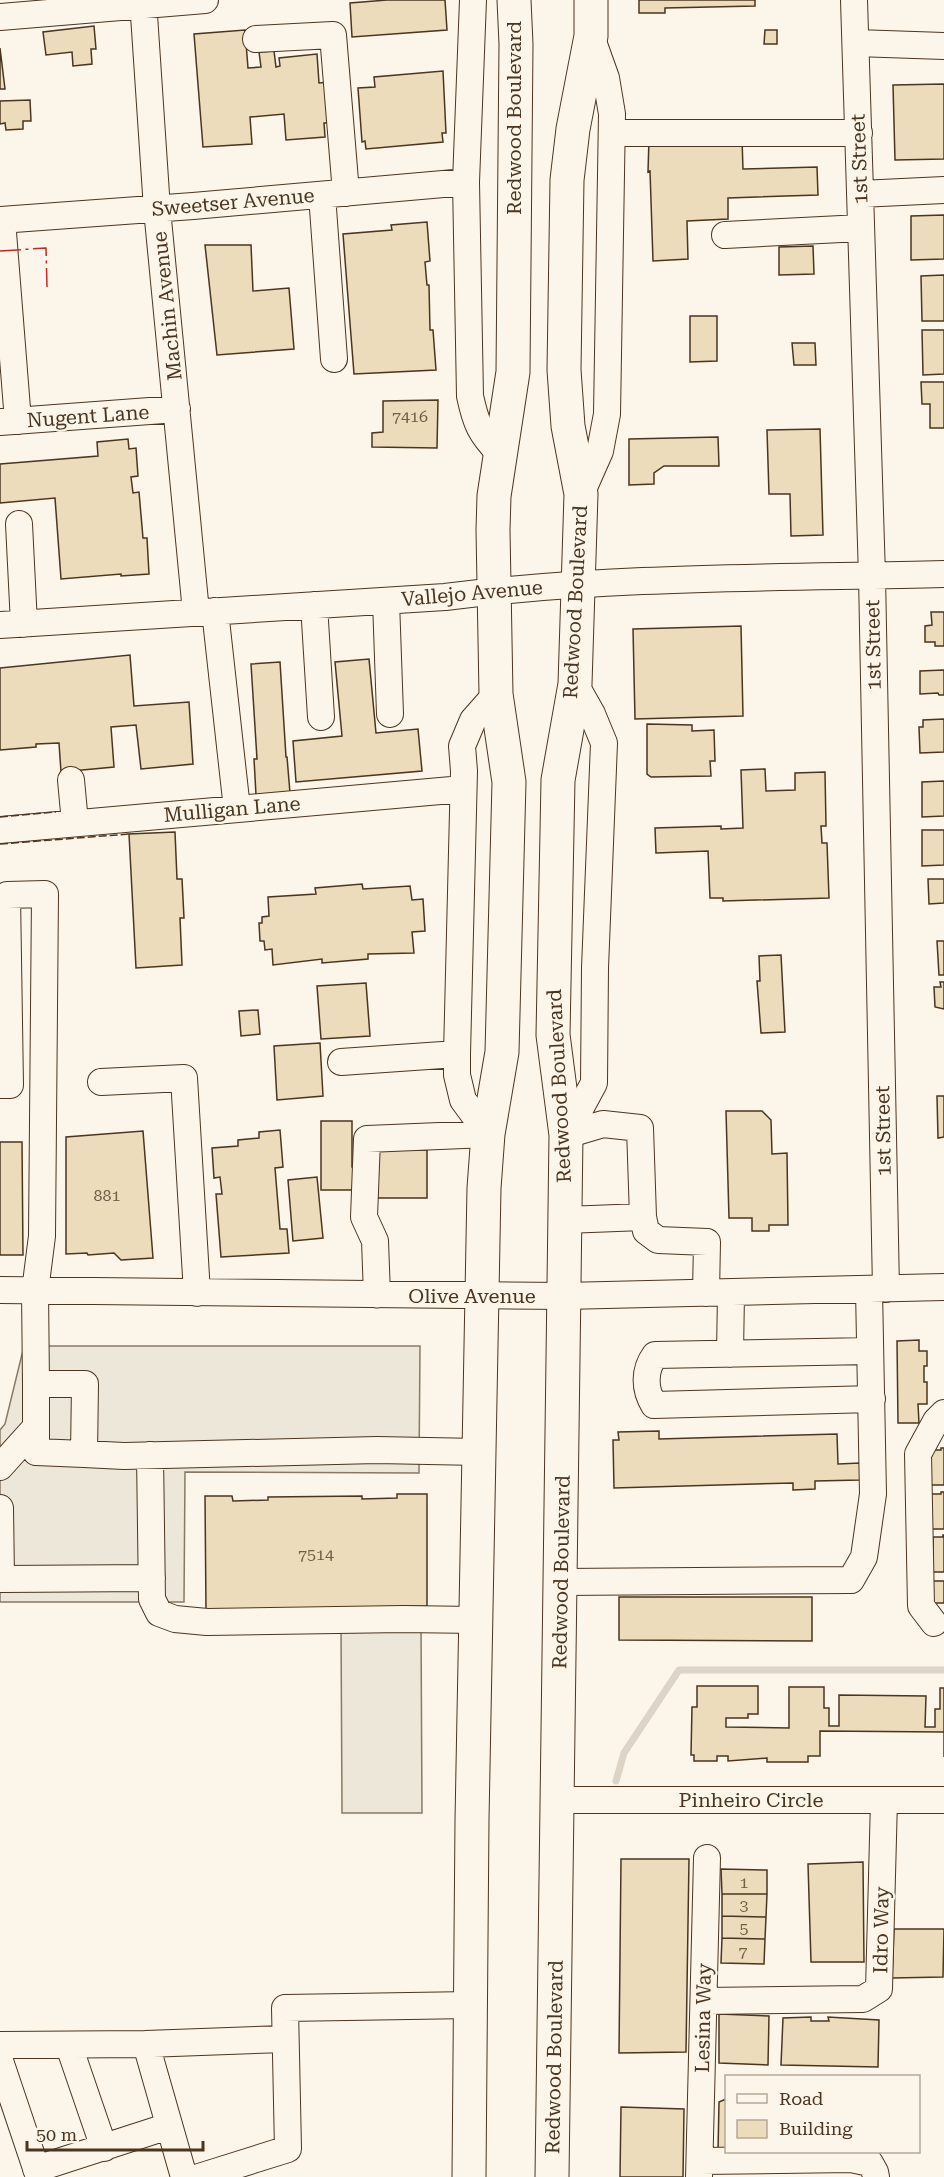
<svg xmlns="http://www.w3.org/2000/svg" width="944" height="2177" font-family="'Roboto Serif',serif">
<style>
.parking{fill:#ede7d9;stroke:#887966;stroke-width:1.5}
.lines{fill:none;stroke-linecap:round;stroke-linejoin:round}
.stream{stroke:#dcd4c6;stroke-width:7}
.building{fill:#ecdcbc;stroke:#4a3520;stroke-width:1.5}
.minor-casing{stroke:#4a3520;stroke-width:28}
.major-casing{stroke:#4a3520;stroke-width:35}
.minor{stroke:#fbf6e9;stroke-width:26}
.major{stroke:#fbf6e9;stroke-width:33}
.fence{stroke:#4a3520;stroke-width:1.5;stroke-dasharray:8 3;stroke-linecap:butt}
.power{stroke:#c62828;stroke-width:1.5;stroke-dasharray:21 4.5 3 4.5;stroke-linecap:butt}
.labels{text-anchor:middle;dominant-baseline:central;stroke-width:4.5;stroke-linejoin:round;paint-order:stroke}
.number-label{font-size:16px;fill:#725f47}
.street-label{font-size:20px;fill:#4a3520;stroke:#fbf6e9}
</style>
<rect width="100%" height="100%" fill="#fbf6e9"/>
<!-- parking -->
<path class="parking" d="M24,1346H420L419,1473L185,1472L184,1602H0V1430L5,1424Z
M421,1623L422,1813H342L341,1624Z"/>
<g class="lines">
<!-- stream -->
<path class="stream" d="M616,1781L624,1753L679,1670H944"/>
</g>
<!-- building -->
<path class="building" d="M445,0L447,30L352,37L350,3L387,0Z
M639,0H755V6L665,8V13H639Z
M94,26L96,49H91L92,64L73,66L72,52L46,55L43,32Z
M245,30L248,68L261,67L259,52L274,51L276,67L280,66L279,58L317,54L319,83L330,82L333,123H324L325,137L286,140L284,114L250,117L252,144L203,147L194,34Z
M765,30H777V44H764Z
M0,48L5,89H0Z
M443,71L446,133H442L443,142L366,149L365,141L362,142L358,88L375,87L374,77Z
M944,84V159L895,160L893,85Z
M30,100L31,121H23V129L6,130L5,123L0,124V101Z
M649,139H742L743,169L817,167L818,195L728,198V219L687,221L688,259L653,261L650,171L648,172Z
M944,215V259L911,260V216Z
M427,222L430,261L425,262L427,285H429L430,330H433L436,370L354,374L343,234L392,230L391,225Z
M205,245H251L253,291L289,288L294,349L217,355Z
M813,246L814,274L779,275V247Z
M944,275V321H922L921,276Z
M690,316H717V361L690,362Z
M922,330H944V374L923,375Z
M792,343H815L816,365H794Z
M921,382H944V428H930V404H922Z
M438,400L437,448L372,447V433L383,432V401Z
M820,429L823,535L791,536L790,494H769L767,430Z
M718,437L719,466H664L654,473V484L629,485V439Z
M128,439L129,449L136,448L138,476L131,477L133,493L139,492L143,538H147L149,574L121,576V574L61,579L55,498L0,503V464L98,456L97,442Z
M931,612H944V646H935V642H925V626L932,625Z
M741,626L743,716L635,719L633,629Z
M130,655L134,706L189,702L193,764L141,769L136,725L111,727L114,767L61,772L59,743L36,744V747L0,750V668Z
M369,659L376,733L418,729L422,771L296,782L293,741L342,736L335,662Z
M280,662L286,757H287L290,793L256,795L254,759H257L251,664Z
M944,670V695H939L938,693L920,694V671Z
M944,719V752L920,753L919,727H923V720Z
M647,724L692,725V731L714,730L715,761H710L711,776L651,777L647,774Z
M765,769L766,791L795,790V773L825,772L826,826H821L822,843H827L829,898L723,901V898H710L708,851L656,853L655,828L721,826V829L743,828L741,770Z
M944,781V816L922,817V782Z
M922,830H944V865L922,866Z
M175,832L177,879H182L184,918H180L182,965L136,968L129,834Z
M928,879H944V903L929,904Z
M362,884L363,889L410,886L412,900L423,899L425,931L412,932L414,953L368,954V959L322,963V959L273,965L272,949L265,950L264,941H260L259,923H262V917L269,916L268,897L316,894L315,888Z
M937,941H944V975H939Z
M781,955L785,1032L761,1033L757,981H760L759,956Z
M940,982H944V1009L935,1007L934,987H941Z
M366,983L370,1036L321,1039L317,986Z
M258,1010L260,1034L241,1036L239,1011Z
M320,1043L323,1096L277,1100L274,1046Z
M937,1096H944V1137L938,1138Z
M726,1111H762L771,1120L772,1154L787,1153L788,1225H769V1231H752V1218H729Z
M321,1121H352V1167H354V1190H321Z
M280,1130L283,1167L275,1168L280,1229H287L289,1253L221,1257L216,1194H222L220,1177L214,1178L212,1148L238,1146V1140L259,1138V1132Z
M143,1131L153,1258L121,1260L114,1253L88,1255L87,1253L66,1254V1137Z
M0,1142H22L23,1255H0Z
M367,1150H427V1198H367Z
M317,1177L323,1238L293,1241L288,1180Z
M919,1340V1351H927V1366H924V1382H927V1404H918L919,1423H898L897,1341Z
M659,1431V1439L837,1434L838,1464L860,1463V1480L815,1481V1489L793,1490V1483L614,1488L613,1440H619L618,1432Z
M941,1448H944V1485H931V1450H941Z
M941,1492H944V1529H931V1494H941Z
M397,1494H427V1606L206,1610L205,1496H232L233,1501L268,1500V1497L362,1496V1499L397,1498Z
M943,1535H944V1572H933V1537H943Z
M933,1581H944V1603H933Z
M619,1597H812V1641L619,1640Z
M697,1686H758V1714H748V1718H726V1727L789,1728V1687H824V1708H829V1726H839V1695L926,1696L925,1727H935V1709H940V1688H944V1757V1732L820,1731V1756H808V1762H767V1758L728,1761V1756H717V1761H694V1755H691L692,1707H697Z
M621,1859H689L686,2052L619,2053Z
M863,1862L864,1962H811L808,1864Z
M721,1869L767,1870V1894H722Z
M722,1894H767L766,1917L722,1916Z
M722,1916L766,1917L765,1939L722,1938Z
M894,1929H944L943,1977L892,1978Z
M722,1938L765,1939L764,1964L721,1963Z
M719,2014L769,2016L768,2065L719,2063Z
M811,2017V2021H829L828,2017L879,2020L878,2067L781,2065L783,2018Z
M726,2099V2152H718L719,2102Z
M621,2107L684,2109L683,2177H620Z"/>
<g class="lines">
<!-- minor casing -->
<g class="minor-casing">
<path id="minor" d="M143,0L157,209L196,612
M473,0L466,182L470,396C476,424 480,433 500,454
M854,0L872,576L886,1289
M0,17L205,0
M256,39L333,35L346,193
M856,43L944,46
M612,133H859
M860,194L944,190
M322,195L334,359
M0,220L193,206L466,182
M2,220L18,421
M725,235L861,228
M0,422L177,409
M581,494L600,451L607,414L612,114L606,78L591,36
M19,524L24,624
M386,601L390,714
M314,605L321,717
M215,611L237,809
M0,625L445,597C610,576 778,578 944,574
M71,780L75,823
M0,830L463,789
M341,1062L457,1054
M101,1082L184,1078L197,1293
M0,1085H10L7,895L45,894L42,1236L35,1291L36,1384H85L84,1454L124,1456L377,1450L479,1452
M488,1134L463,1100L457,1075V1054L464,771L462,746L473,720L496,694
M566,1135L594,1083L595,968L604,743L592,714L575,684
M566,1135L603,1124L640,1128L643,1217L646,1231L658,1240L707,1242L706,1293
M565,1220L643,1217
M0,1290L564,1296L944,1287
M377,1295L375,1241L364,1217L367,1139L488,1134
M870,1351L655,1355C644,1370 644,1389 654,1405L872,1399
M730,1354L731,1293
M36,1384V1452L84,1454
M150,1455L152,1599L159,1613L175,1619L207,1622L403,1619L476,1620
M0,1467L36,1427
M0,1508L1,1579L152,1578
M561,1582L851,1580L864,1557L873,1494L869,1290
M934,1623L921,1606L918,1454L936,1421L944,1413
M558,1800H944
M704,2001L863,1999L879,1989L884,1800
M0,2045L146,2044
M69,2046L104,2148
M0,2061L39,2177
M700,2161L851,2159L870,2163L875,2172L876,2177
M36,2169L169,2126
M184,2177L146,2044L285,2039
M199,2177L288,2149L285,2008L471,2005
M699,2177L707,1858"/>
</g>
<!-- major casing -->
<g class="major-casing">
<path id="major" d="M469,2177L472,1820L484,1188L488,1134L502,1052L509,782L496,694L493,530L494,496L513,372L516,44L514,0
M552,2177L566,1135L553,1035L558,780L575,684L581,494L568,426L564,370L567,180L573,129L591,36V0"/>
</g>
<!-- minor -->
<use href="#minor" class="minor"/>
<!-- major -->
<use href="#major" class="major"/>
<!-- fence -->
<path class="fence" d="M0,817L56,812
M0,844L129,834"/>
<!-- power -->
<path class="power" d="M0,251L46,248L47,287"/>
</g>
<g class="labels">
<!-- number labels -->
<g class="number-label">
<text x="410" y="416">7416</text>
<text x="107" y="1195">881</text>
<text x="316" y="1554">7514</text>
<text x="744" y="1882">1</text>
<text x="744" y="1905">3</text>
<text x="744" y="1928">5</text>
<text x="743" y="1951">7</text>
</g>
<!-- street labels -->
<g class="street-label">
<text transform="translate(514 118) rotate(-90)">Redwood Boulevard</text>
<text transform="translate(859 159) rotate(-92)">1st Street</text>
<text transform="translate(233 202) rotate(-5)">Sweetser Avenue</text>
<text transform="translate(167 306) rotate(-96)">Machin Avenue</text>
<text transform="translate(88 416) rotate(-4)">Nugent Lane</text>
<text transform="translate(472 593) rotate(-5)">Vallejo Avenue</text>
<text transform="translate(575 602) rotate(-87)">Redwood Boulevard</text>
<text transform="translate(873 645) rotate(-91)">1st Street</text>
<text transform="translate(232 809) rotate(-5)">Mulligan Lane</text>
<text transform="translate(559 1086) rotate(-93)">Redwood Boulevard</text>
<text transform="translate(883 1131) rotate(-91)">1st Street</text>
<text x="472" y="1296">Olive Avenue</text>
<text transform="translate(561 1572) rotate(-89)">Redwood Boulevard</text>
<text x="751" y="1800">Pinheiro Circle</text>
<text transform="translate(881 1930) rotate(-89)">Idro Way</text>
<text transform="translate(703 2018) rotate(-89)">Lesina Way</text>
<text transform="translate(554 2057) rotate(-89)">Redwood Boulevard</text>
</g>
</g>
<!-- legend -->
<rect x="725" y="2075" width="195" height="78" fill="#fbf6e9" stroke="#b4a999" stroke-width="1.5"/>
<rect x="737" y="2094" width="30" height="9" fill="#fbf6e9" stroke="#b4a999" stroke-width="1.5"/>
<text x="779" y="2105" font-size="18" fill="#4a3520">Road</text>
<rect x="737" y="2120" width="30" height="18" fill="#ecdcbc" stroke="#b4a999" stroke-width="1.5"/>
<text x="779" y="2135" font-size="18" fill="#4a3520">Building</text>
<!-- scale -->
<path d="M27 2141v9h176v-9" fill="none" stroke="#4a3520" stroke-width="3"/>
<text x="36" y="2141" font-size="18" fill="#4a3520" stroke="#fbf6e9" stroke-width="4.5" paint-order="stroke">50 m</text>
</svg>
